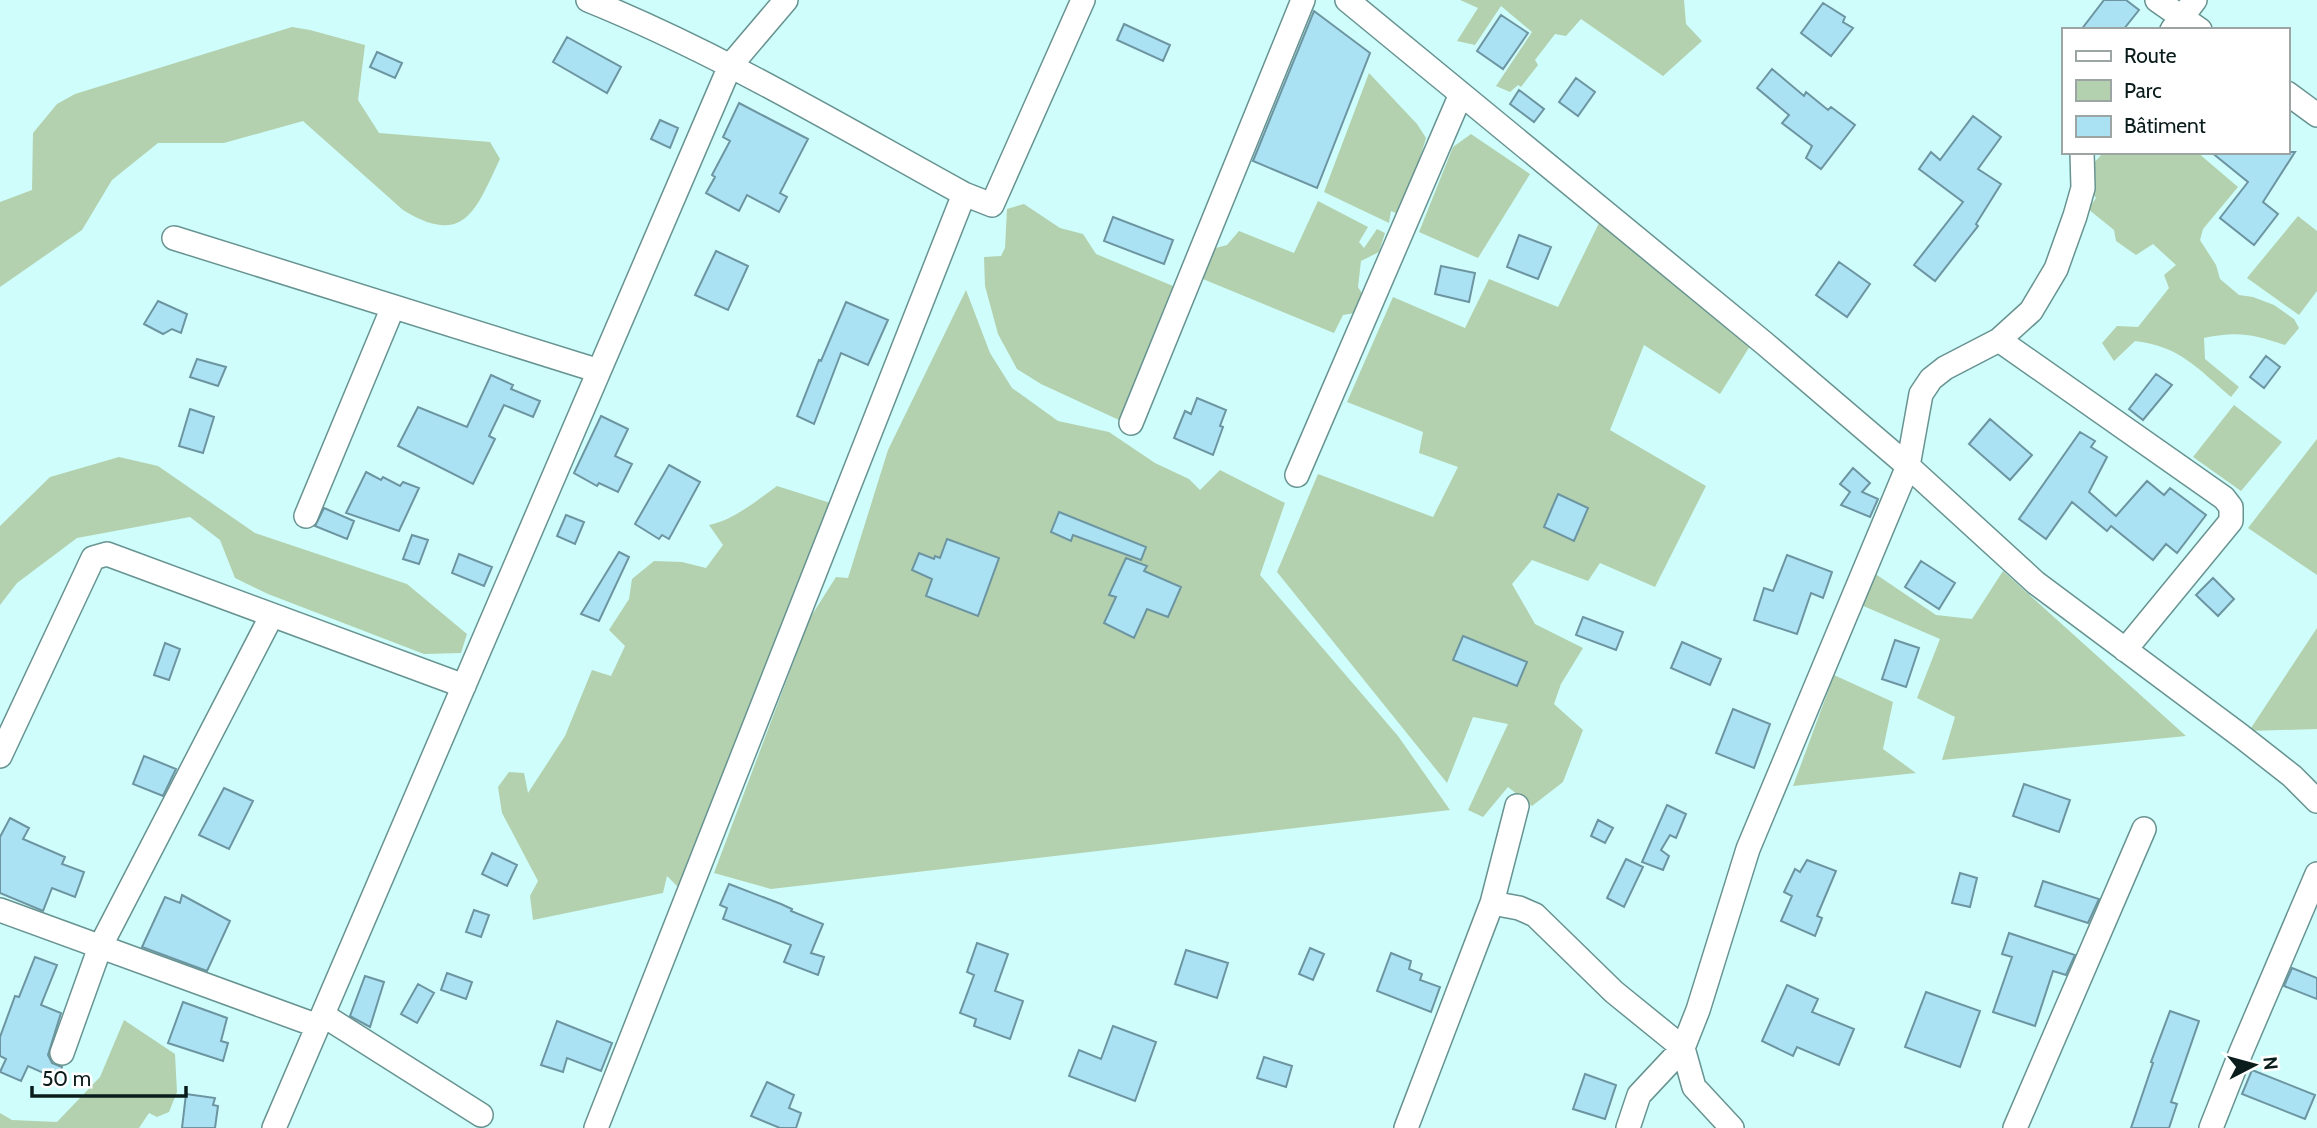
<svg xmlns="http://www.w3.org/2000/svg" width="2317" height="1128" font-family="Cabin,sans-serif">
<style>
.green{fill:#b3d1ae}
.building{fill:#abe2f3;stroke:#6c95a1;stroke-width:2}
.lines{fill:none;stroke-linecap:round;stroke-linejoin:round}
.street-casing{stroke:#679391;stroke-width:26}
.street{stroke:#fff;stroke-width:23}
</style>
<rect width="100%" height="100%" fill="#cffdfb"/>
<!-- green -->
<path class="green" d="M1460,0H1684L1686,24L1702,41L1663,76L1581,19L1566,36L1555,34L1535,60L1538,65L1521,87L1518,85L1510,92L1496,86L1532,32L1501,6L1475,45L1457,41L1478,8Z
M292,27L310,30L365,45L358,100L379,133L490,142L500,159C476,209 465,248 403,210L303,121L224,143H158L112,180L82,230L0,287V202L32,190L33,133L57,104L75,94Z
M1369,73L1417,124L1426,138L1403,216L1391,211L1389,223L1324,192Z
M1471,134L1530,174L1478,258L1419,232L1453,147Z
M2104,152H2197L2238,187L2203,229L2200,240L2216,265L2220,279L2239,295L2253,297L2274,305L2294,319L2299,328L2285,345C2252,334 2238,331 2204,338L2205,359L2239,387L2231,397C2198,369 2180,346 2135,341L2114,361L2102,343L2117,326L2138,327L2169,288L2164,275L2176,265L2153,244L2136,255L2116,241L2114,230L2088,209L2096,198L2093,194L2086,191L2088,169Z
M1318,201L1368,227L1359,242L1364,248L1377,229L1385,233L1379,252L1361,261L1358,287L1365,298L1361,312L1343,315L1334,333L1198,277L1208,250L1227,245L1239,231L1294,253Z
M1024,204L1060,228L1083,234L1096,254L1173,286L1119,420L1041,384L1017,369L998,334L985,286L984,257L1001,256L1005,248L1007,209Z
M2298,216L2317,231V291L2299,315L2247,278Z
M1599,223L1750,346L1720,394L1644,345L1610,430L1706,486L1655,587L1600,563L1588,581L1532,560L1512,584L1535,624L1583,648L1561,684L1554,704L1583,730L1563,782L1532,806L1508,787L1483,817L1468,810L1508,724L1473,717L1447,783L1277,572L1318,474L1433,517L1458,467L1419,453L1423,432L1347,402L1393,297L1465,328L1489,279L1558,307Z
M966,290L990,353L1012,388L1058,421L1109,432L1155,463L1189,479L1200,490L1220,470L1285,503L1260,575L1398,736L1450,810L771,889L714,873L810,618L836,577L848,578L888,450Z
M2234,405L2282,442L2241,491L2193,457Z
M2317,439V575L2248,528Z
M119,457L158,466L255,533L407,584L467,634L461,653L424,654L268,594L235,578L220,540L190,517L77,538L17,583L0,605V526L50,477Z
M777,486L840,506L690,899L667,876L663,893L533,920L530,896L538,881L502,813L498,787L509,772L524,773L528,793L565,736L592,670L611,676L625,646L609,630L629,599L632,579L654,561L682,562L706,568L723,545L709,525C734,520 756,501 777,486Z
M2003,571L2186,736L1942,760L1955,717L1917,698L1940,639L1861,605L1874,573L1936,615L1972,619Z
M2317,628V729L2249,731Z
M1834,675L1893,702L1883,749L1916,773L1793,786Z
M124,1020L175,1054L177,1092L169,1112L157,1117L149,1113L139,1128H0V1113L12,1120L57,1122L100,1077Z"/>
<!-- building -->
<path class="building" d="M2104,0H2126L2139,10L2123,30H2081Z
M1823,3L1845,17L1843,22L1853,28L1831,56L1801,33Z
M1314,11L1370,53L1317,188L1253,161Z
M1501,15L1528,33L1503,69L1477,51Z
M1124,24L1170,45L1163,61L1117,40Z
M567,37L621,67L607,93L553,62Z
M377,52L402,63L395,78L370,67Z
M1772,69L1804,96L1806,92L1828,110L1831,107L1855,125L1821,169L1806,158L1812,146L1782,123L1789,115L1757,88Z
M1576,78L1595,92L1578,116L1559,102Z
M1519,90L1544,109L1534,122L1510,104Z
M739,103L808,139L780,193L787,197L779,212L747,195L739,211L706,193L715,177L712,175L730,141L723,137Z
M1973,116L2001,137L1978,169L2001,184L1976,224L1978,226L1935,281L1914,265L1963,202L1919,169L1931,152L1940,160Z
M660,120L678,128L670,148L651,139Z
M2211,152H2295L2263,202L2278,214L2254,245L2220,218L2248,182Z
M1113,217L1173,240L1164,264L1104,241Z
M1519,235L1551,247L1538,279L1507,267Z
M716,251L748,266L728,310L695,295Z
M1839,262L1870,284L1847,317L1816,295Z
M1441,266L1475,273L1469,302L1435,294Z
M158,301L187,314L181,333L172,329L163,334L144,324Z
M846,302L888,320L868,365L841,353L814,424L797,416L819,360L821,361Z
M2266,356L2280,367L2264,388L2250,377Z
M197,359L226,367L218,386L190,377Z
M2156,374L2172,385L2143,420L2129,409Z
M491,375L513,385L511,389L540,401L533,417L504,405L489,436L495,439L473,484L398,446L418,407L467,427Z
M1197,398L1226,410L1220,426L1223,427L1213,455L1174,438L1185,411L1191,414Z
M190,409L214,417L203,453L179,446Z
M601,416L628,429L615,456L632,464L618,492L599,483L597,486L574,473Z
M1990,419L2032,455L2010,480L1969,444Z
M2080,432L2095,441L2091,447L2107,457L2089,492L2116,516L2147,481L2164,495L2170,488L2206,515L2177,553L2166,544L2153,560L2111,526L2107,531L2072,502L2046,539L2019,519Z
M669,465L700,482L669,539L662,535L659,539L635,524Z
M1853,468L1870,483L1862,492L1878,499L1870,517L1841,505L1850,492L1840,484Z
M366,472L381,480L383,477L400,486L403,482L419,488L399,531L346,513Z
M1558,494L1588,508L1574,541L1544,527Z
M324,508L354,521L347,539L315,526Z
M1059,512L1146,547L1141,560L1073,535L1071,541L1051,532Z
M566,515L584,522L575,544L557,536Z
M412,535L428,540L419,564L403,559Z
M947,539L999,558L978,616L926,596L932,579L912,570L919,553L934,559L935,556L940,558Z
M619,552L629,557L599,621L581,614Z
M459,554L492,567L484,586L452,573Z
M1787,555L1832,572L1823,598L1811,593L1797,634L1754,620L1764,588L1773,591Z
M1126,558L1147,566L1144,571L1181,587L1168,617L1147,609L1134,638L1104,623L1116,597L1109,595Z
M1921,561L1955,583L1939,609L1905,587Z
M2213,578L2234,599L2218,616L2196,595Z
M1583,617L1623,632L1616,650L1576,635Z
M1463,636L1527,662L1517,686L1453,660Z
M1895,640L1919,648L1906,687L1882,679Z
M1682,642L1721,659L1710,685L1671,668Z
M165,643L180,649L169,680L154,675Z
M1733,709L1770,724L1754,768L1716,753Z
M144,756L176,769L163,796L133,784Z
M2024,784L2070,800L2059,832L2013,816Z
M224,788L253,801L229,849L199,835Z
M1667,805L1686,814L1676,838L1670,835L1661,850L1669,856L1663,870L1642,862Z
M10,818L29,828L23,839L65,857L62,864L84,872L75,897L52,888L43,911L0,893V837Z
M1598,820L1613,828L1605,843L1591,836Z
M492,853L517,865L507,886L482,874Z
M1626,859L1643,867L1624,907L1607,898Z
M1807,860L1836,871L1817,916L1822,918L1815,936L1781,921L1792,896L1784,892L1795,869L1800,872Z
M1960,873L1977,878L1970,907L1952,903Z
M2043,881L2099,899L2088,923L2035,906Z
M729,884L781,904L792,909L791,911L823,924L811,953L824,957L818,975L784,962L791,945L723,919L727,908L720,905Z
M182,895L230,921L207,971L142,947L165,897L180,903Z
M474,910L489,915L481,937L466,932Z
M2009,933L2075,955L2066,975L2053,971L2035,1026L1993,1012L2012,957L2002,954Z
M977,943L1008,954L995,991L1023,1001L1010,1039L974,1026L976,1019L960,1013L974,975L967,972Z
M1310,948L1324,954L1313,980L1299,974Z
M1186,950L1228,963L1217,998L1175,984Z
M1391,953L1411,961L1409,969L1422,974L1420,980L1440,987L1431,1012L1377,991Z
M35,957L57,965L41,1005L61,1013L48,1055L52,1063L62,1067L57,1079L28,1066L21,1081L0,1072L6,1059L0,1056V1037L15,996L19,997Z
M2292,968L2317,978V999L2284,986Z
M447,973L472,982L466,999L441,990Z
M365,976L384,982L370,1027L350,1016Z
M418,984L434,993L417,1023L401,1014Z
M1787,985L1818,999L1812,1012L1854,1029L1839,1065L1797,1047L1793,1056L1762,1041Z
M1926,992L1980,1011L1960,1067L1905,1047Z
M183,1002L227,1018L221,1041L228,1043L223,1061L168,1043Z
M2170,1011L2199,1021L2171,1102L2177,1104L2169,1128H2131L2153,1063L2151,1062Z
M557,1021L612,1043L601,1071L567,1058L563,1072L541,1065Z
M1113,1026L1156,1042L1135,1101L1069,1076L1079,1050L1101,1059Z
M1264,1057L1292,1066L1286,1087L1257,1078Z
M2252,1070L2315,1095L2305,1119L2242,1094Z
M1585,1074L1616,1085L1605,1119L1573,1109Z
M767,1082L794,1095L789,1108L801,1113L796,1128H780L751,1116Z
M186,1094L215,1098L213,1105L218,1106L215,1128H182Z"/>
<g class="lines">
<!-- street casing -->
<g class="street-casing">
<path id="street" d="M588,0C719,53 840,126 964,194L992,205L1083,0
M1347,0L1764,343L1908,466L2036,583L2241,736L2292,776L2317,801
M2157,0L2200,30
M2172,30L2195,0
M2287,93L2317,115
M174,238L599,371
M1999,340L2224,498L2231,507V521L2125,650
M1131,423L1303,0
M1297,475L1461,94
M306,516L393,307
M0,756L93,558L107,554L464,686
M1492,903L1519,908L1535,915L1614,992L1683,1048L1694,1087L1732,1128
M0,910L318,1026
M323,1015L481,1115
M62,1053L100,947L272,615
M274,1128L730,66L786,0
M596,1128L964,194
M1406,1128L1492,903L1517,806
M1628,1128L1639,1095L1683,1048L1698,1010L1748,849L1908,466L1921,394L1931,379L1945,368L1999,340L2031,311L2056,269L2075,216L2083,188L2082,152
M2015,1128L2144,829
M2211,1128L2241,1052L2317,874"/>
</g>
<!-- street -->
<use href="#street" class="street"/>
</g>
<!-- legend -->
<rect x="2062" y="28" width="228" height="126" fill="#ffffff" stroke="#9da4a4" stroke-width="2"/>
<rect x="2076" y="51" width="35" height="10" fill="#ffffff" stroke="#9da4a4" stroke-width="2"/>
<text x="2124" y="63" font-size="21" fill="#0a1c1b">Route</text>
<rect x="2076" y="80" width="35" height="21" fill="#b3d1ae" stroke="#9da4a4" stroke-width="2"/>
<text x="2124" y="98" font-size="21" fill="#0a1c1b">Parc</text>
<rect x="2076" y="116" width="35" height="21" fill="#abe2f3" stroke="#9da4a4" stroke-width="2"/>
<text x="2124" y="133" font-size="21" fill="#0a1c1b">Bâtiment</text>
<!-- north arrow -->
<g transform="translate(2254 1065) rotate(84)" stroke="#ffffff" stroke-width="5" paint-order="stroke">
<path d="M0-5L12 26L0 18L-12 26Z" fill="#0a1c1b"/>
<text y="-10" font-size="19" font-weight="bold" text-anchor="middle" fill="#0a1c1b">N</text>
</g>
<!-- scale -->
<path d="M32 1086v10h154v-10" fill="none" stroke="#0a1c1b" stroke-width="3.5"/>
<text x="42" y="1086" font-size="21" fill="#0a1c1b" stroke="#ffffff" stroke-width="5" paint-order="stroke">50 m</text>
</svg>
